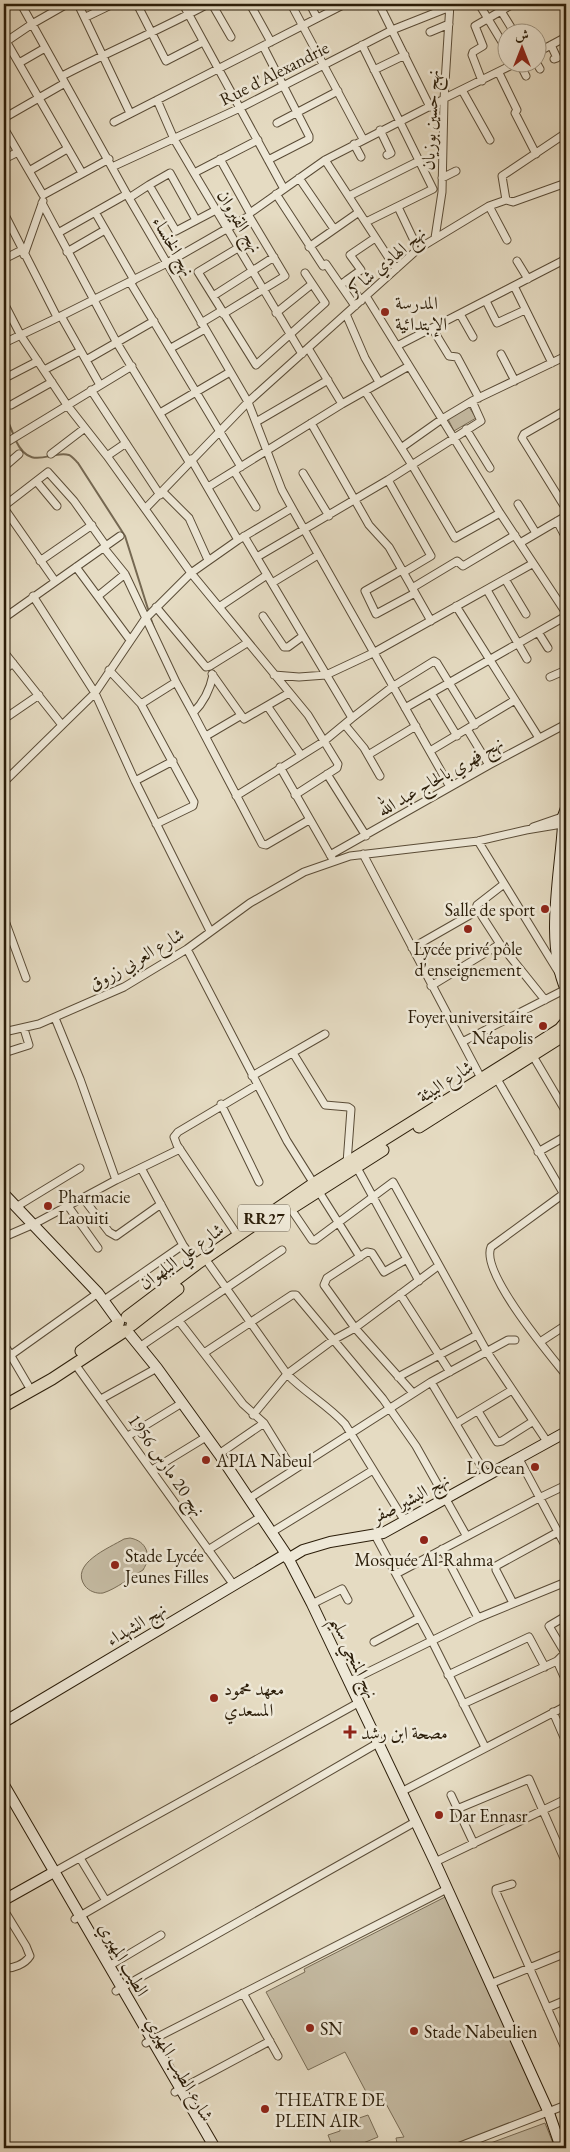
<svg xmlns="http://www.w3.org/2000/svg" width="570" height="2152" font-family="'EB Garamond',Amiri,serif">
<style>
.green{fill:#c5bba3;stroke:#786c56}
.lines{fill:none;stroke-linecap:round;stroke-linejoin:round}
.stream{stroke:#756852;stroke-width:2}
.street-casing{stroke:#5a4c37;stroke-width:9}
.secondary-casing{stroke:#2b1d09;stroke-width:12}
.primary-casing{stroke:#2b1d09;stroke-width:13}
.street{stroke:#eee8d7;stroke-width:7}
.secondary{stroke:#eee8d7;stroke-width:10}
.primary{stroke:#e5dbc2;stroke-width:11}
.poi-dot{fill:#8f2418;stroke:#eee8d7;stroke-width:2}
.labels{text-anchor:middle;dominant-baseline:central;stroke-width:5;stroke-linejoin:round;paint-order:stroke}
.shield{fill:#eee8d7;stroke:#665a47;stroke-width:1}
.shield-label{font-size:16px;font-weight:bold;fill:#2b1d09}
.street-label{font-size:18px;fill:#2b1d09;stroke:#eee8d7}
.poi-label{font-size:18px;fill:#2b1d09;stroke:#eee8d7;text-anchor:start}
</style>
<rect width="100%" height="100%" fill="#e5dbc2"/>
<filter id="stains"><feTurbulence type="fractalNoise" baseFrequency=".004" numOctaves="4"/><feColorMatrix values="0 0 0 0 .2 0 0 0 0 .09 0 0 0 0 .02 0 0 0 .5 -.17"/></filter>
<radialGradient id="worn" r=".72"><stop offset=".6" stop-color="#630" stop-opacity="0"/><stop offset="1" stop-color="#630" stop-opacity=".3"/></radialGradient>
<!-- green -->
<path class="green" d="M469,407L476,418L454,431L448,419Z
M130,1538C147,1541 152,1556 143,1570C131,1577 116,1589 103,1593C96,1594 89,1591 85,1586C69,1564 109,1548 124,1539Z
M447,1896L544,2111L446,2148H398L396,2138L404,2137L384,2100L373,2105L345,2052L308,2070L266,1992L305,1972L304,1969Z
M368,2115L378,2137L351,2148H333L328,2135L340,2131L339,2125Z
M545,2123L555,2148H477Z"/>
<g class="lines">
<!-- stream -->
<path class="stream" d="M4,398L7,419L14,436
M16,441C31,472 50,450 69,455C72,456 75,460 78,463L125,536L148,609
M151,619L155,631"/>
<!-- street casing -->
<g class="street-casing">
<path id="street" d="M21,4L129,198L248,402L282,490L292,508L450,787
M78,4L130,113
M137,4L166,61L203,42
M183,4L284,189
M212,4L231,37
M250,4L271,42
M291,4L363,139
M310,4L317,18
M379,4L430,107
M479,4L508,52
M501,11L514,32
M86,17L113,4
M430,32L449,24
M6,41L82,173
M4,43L32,24L67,4
M362,45L433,189L366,222
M551,45L557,58L554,59
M263,46L309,136V139L268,160
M538,52L566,37
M519,62L526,76
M536,62L540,69
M19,63L45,48
M374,70L405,55
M499,73L517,110L515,113L536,154
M62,76C110,51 160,30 208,4
M482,81L472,55L473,52L483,46L475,26L513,4
M462,90L490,140
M445,98L518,62
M157,100L174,139L194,173L302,354
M4,118L65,83
M114,122L345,4
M277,123L338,91
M4,128L43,195L109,159
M380,130L391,153L387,155
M354,144L361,157
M4,159L18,152
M220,159L250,213
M325,160L396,269
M112,167L240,108L392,30L450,7
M29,171L67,149
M194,173L258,140
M299,178L334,229
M442,178L456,171
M276,194L323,266L326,264L355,306
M349,196L419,161
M129,198L149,185
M506,200L502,176L566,133
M42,203L117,343L189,462
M489,206L507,240
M398,207L418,249
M95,212L134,280
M4,213L57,317
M196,220L170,173L149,185L176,231L216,210
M58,233L127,194
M435,238L442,192L444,99L450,4
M309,247L359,212
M238,248L198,272L256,365L325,303L305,273
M67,252L105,230
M24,255L43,201
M4,259L22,250
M517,261L528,279
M347,280L361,270L350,255L375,238
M130,282L241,467
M343,283L347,280L361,301
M514,286L552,363
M213,296L274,257
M366,296L500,513L566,613
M486,301L497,323L525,310
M4,303L21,336L67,405L107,456L191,573L308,715L338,764L337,768L295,795
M276,313L312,284
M223,314L285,276L249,216
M346,314L365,358L379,382
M460,314L473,337
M201,323L221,311
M432,328L449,356L457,357L479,398
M4,343L61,316
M397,346L566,259
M171,348L205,329
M308,348L342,404
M501,354L515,381
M86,360L154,321
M44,370L80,351
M7,377L38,361
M100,385L61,316L167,263L249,216L250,213L325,160L444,99
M91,390L160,495
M365,391L412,465L455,538L500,513
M11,405L52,382
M566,410L524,434L522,438L566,509
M160,413L230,372
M256,422L328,380
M311,423L369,525L389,547L431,621
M466,429L490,468
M4,444L132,366
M401,448L442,419L472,401L566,356
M51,454L85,428
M107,456L126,443
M191,459L238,540
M4,467L19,454
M234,471L256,507
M303,473L329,516
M388,480L431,556L404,572
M37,482L57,506
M208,487L342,404L409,366
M163,492L189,518L208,560
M518,504L536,533
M4,506L48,472L74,501L106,546
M4,508L55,581
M145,509L248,402L418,249L489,206L506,200L513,202L566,183
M557,521L566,538
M520,543L566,516
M104,548L125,574L176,682L141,704
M257,557L388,480L481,421L472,401
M40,561L92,525
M76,567L130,640
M402,570L365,591L376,614L415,593
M505,579L526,614
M272,583L318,555
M412,588L457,561L463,566L515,535
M487,590L527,659
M33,596L95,693L135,781L210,931
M98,596L125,574
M456,606L539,738
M156,607L206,667L210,666L247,643
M219,607L267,575
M263,616L284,647H288L303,636
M4,618L120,536
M538,632L548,648
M4,652L62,725
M4,670L13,663
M109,670L141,704L194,802L193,806L156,824
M212,674L244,719L289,693
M213,675C210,690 204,702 193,713L262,844L266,845L309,820
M274,675L299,677L326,675L373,653L532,564
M550,677L566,670
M176,682L193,713
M431,693L457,736
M268,707L301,755
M405,708L566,616
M352,718L392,687L434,661L437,663L475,725
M4,719L39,695
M345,725L364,748L380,776
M467,729L489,765
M206,736L240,716
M430,751L515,700
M368,755L416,726
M280,767L332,858
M327,774L366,836
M135,781L173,761
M4,782L95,693L145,619L191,573L238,540L292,508
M236,796L323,742L352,718L244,536
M533,827L562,817
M478,841L559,973
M363,854L481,1078
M330,855L489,765L566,724
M475,912L477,905L504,884
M4,918L26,978
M500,944L545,1000
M412,948L475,912L480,913L500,944L431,986
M187,949L287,1141L360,1257
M55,1018L80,1079L116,1180
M4,1032L39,1024L124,987L187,949L250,903L304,872L350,856L478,841L526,830L562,824
M462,1042L566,989
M4,1053L29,1045L24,1029
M293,1053L325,1105L348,1107L351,1109L347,1163
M533,1056L566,1112
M252,1076L325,1034
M497,1079L566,1198
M221,1104L259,1182
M538,1152L566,1136
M356,1166L419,1281
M141,1168L183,1245L197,1264
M566,1192L491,1247C480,1272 549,1354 566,1375
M83,1198L109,1232L116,1236L161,1204
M68,1206L98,1248
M16,1207L80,1168
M291,1209L312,1240H315L393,1182L487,1352L548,1443
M238,1236L177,1145L174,1137L178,1132L257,1085
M4,1237L34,1224L116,1180L180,1149
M407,1259L384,1272L372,1253L367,1252L327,1278L324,1285L355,1328L413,1393
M209,1264L287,1374C305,1393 328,1405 345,1424L404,1520
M400,1294L450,1372
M104,1300L183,1245
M179,1321L243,1404L264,1423L293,1470
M540,1342L566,1325
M4,1344L28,1385
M141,1346L282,1250
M204,1353L292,1295H296L383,1399L416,1446L466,1535
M11,1355L98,1293
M75,1364L233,1584
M398,1377L477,1335
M431,1382L487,1476
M101,1399L157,1368
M478,1411L497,1442L502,1441L532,1422
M253,1415L287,1374L333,1340L355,1328L438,1266
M457,1423L512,1390
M128,1436L182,1403
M219,1454L264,1423
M519,1459L566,1547
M152,1470L206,1437
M250,1498L431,1382L508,1340H515
M272,1532L373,1470
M375,1535L432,1641L485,1747
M442,1549L478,1618
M208,1550L262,1516
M396,1574L539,1498L562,1487L566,1488
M513,1603L496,1570V1566L558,1532
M312,1604L342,1589L348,1600
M374,1642L419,1618
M565,1653L549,1626L566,1616
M557,1661L566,1681
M448,1675L529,1637L545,1667
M348,1682L478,1618L566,1582
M463,1704L557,1661L566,1652
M553,1712L566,1742
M401,1792L566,1706
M451,1795L474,1844
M457,1809L529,1779L566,1863
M80,1858L106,1901
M435,1862L566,1799
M54,1872L358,1703
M512,1884L496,1889V1892L564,2046H566
M4,1910L26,1946L30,1956C25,1964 13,1969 4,1968
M75,1919L378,1743
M109,1966L161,1935
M490,1984L566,1953
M116,1991L415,1822
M243,1993L278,2056
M547,2008L566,2000
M146,2043L447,1889
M175,2092L270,2041
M455,2148L566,2105"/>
</g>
<!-- secondary casing -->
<g class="secondary-casing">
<path id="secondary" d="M566,808L561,822L566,827
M563,825C560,876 545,942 566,990
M4,1194L98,1293L119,1322
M127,1331L157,1368L219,1454L286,1554L312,1604L435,1862L549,2113L561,2148
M288,1559L303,1550L330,1542L383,1533L566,1432
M4,1722L286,1554
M4,1785L215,2148
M4,1900L54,1872"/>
</g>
<!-- primary casing -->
<g class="primary-casing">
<path id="primary" d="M419,1127L566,1034
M295,1206L383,1150
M127,1317L197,1264L313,1184L540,1042L560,1029L566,1022
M132,1325L178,1289
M81,1351L118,1324
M4,1406L52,1379L125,1331"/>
</g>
<!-- street -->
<use href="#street" class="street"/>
<!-- secondary -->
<use href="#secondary" class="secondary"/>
<!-- primary -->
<use href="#primary" class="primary"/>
</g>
<!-- markers -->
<g class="poi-dot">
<circle cx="385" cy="312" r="5"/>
<circle cx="545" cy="909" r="5"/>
<circle cx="468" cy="929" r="5"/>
<circle cx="543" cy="1026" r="5"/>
<circle cx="48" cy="1206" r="5"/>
<circle cx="206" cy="1460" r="5"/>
<circle cx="535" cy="1467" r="5"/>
<circle cx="424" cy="1540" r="5"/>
<circle cx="115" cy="1565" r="5"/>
<circle cx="214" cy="1698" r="5"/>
<path d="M347.5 1724.5h5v5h5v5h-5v5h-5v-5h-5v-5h5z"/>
<circle cx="439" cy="1815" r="5"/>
<circle cx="310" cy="2028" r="5"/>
<circle cx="414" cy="2031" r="5"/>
<circle cx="265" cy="2109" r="5"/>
</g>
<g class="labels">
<!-- shield labels -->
<rect class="shield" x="238" y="1204.5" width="52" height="27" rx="4"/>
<g class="shield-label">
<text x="264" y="1218">RR27</text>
</g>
<!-- street labels -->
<g class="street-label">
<text transform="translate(274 73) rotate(-27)">Rue d'Alexandrie</text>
<text transform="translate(430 120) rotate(-87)">نهج حسين بوزيان</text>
<text transform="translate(240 221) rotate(59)">نهج القيروان</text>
<text transform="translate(174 246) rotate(60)">نهج الخنساء</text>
<text transform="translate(386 261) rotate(-40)">نهج الهادي شاكر</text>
<text transform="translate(440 776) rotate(-30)">نهج فهري بالحاج عبد الله</text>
<text transform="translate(136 959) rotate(-30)">شارع العربي زروق</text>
<text transform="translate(445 1081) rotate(-33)">شارع البيئة</text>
<text transform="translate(181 1256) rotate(-36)">شارع علي البلهوان</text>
<text transform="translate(167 1465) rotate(55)">نهج 20 مارس 1956</text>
<text transform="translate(410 1498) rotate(-28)">نهج البشير صفر</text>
<text transform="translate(136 1624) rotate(-31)">نهج الشهداء</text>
<text transform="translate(355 1657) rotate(65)">نهج المنجي سليم</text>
<text transform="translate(124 1959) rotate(60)">الطيب المهيري</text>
<text transform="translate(180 2069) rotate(60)">شارع الطيب المهيري</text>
</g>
<!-- poi labels -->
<g class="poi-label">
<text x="395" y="302">المدرسة<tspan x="395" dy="21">الإبتدائية</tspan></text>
<text x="535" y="909" text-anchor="end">Salle de sport</text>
<text x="468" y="948" text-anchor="middle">Lycée privé pôle<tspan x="468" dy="21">d'enseignement</tspan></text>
<text x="533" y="1016" text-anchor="end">Foyer universitaire<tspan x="533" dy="21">Néapolis</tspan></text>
<text x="58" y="1196">Pharmacie<tspan x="58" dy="21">Laouiti</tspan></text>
<text x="216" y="1460">APIA Nabeul</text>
<text x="525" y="1467" text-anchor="end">L'Ocean</text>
<text x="125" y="1555">Stade Lycée<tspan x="125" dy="21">Jeunes Filles</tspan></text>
<text x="424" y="1559" text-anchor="middle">Mosquée Al-Rahma</text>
<text x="224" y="1688">معهد محمود<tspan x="224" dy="21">المسعدي</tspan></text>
<text x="361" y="1732">مصحة ابن رشد</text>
<text x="449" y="1815">Dar Ennasr</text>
<text x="320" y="2028">SN</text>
<text x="424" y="2031">Stade Nabeulien</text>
<text x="275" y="2099">THEATRE DE<tspan x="275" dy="21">PLEIN AIR</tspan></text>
</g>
</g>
<!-- margin -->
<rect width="570" height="2152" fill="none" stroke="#e5dbc2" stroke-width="20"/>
<rect x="5" y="5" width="560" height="2142" fill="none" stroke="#2b1d09" stroke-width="2.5"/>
<rect x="10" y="10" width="550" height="2132" fill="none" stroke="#2b1d09"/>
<!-- north arrow -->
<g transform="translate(522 48)"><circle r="24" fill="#eee8d7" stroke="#a09785"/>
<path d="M0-4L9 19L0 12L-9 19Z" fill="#8f2418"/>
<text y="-8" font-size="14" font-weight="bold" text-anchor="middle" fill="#2b1d09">ش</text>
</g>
<rect width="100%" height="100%" filter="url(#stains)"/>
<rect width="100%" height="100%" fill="url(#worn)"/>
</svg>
